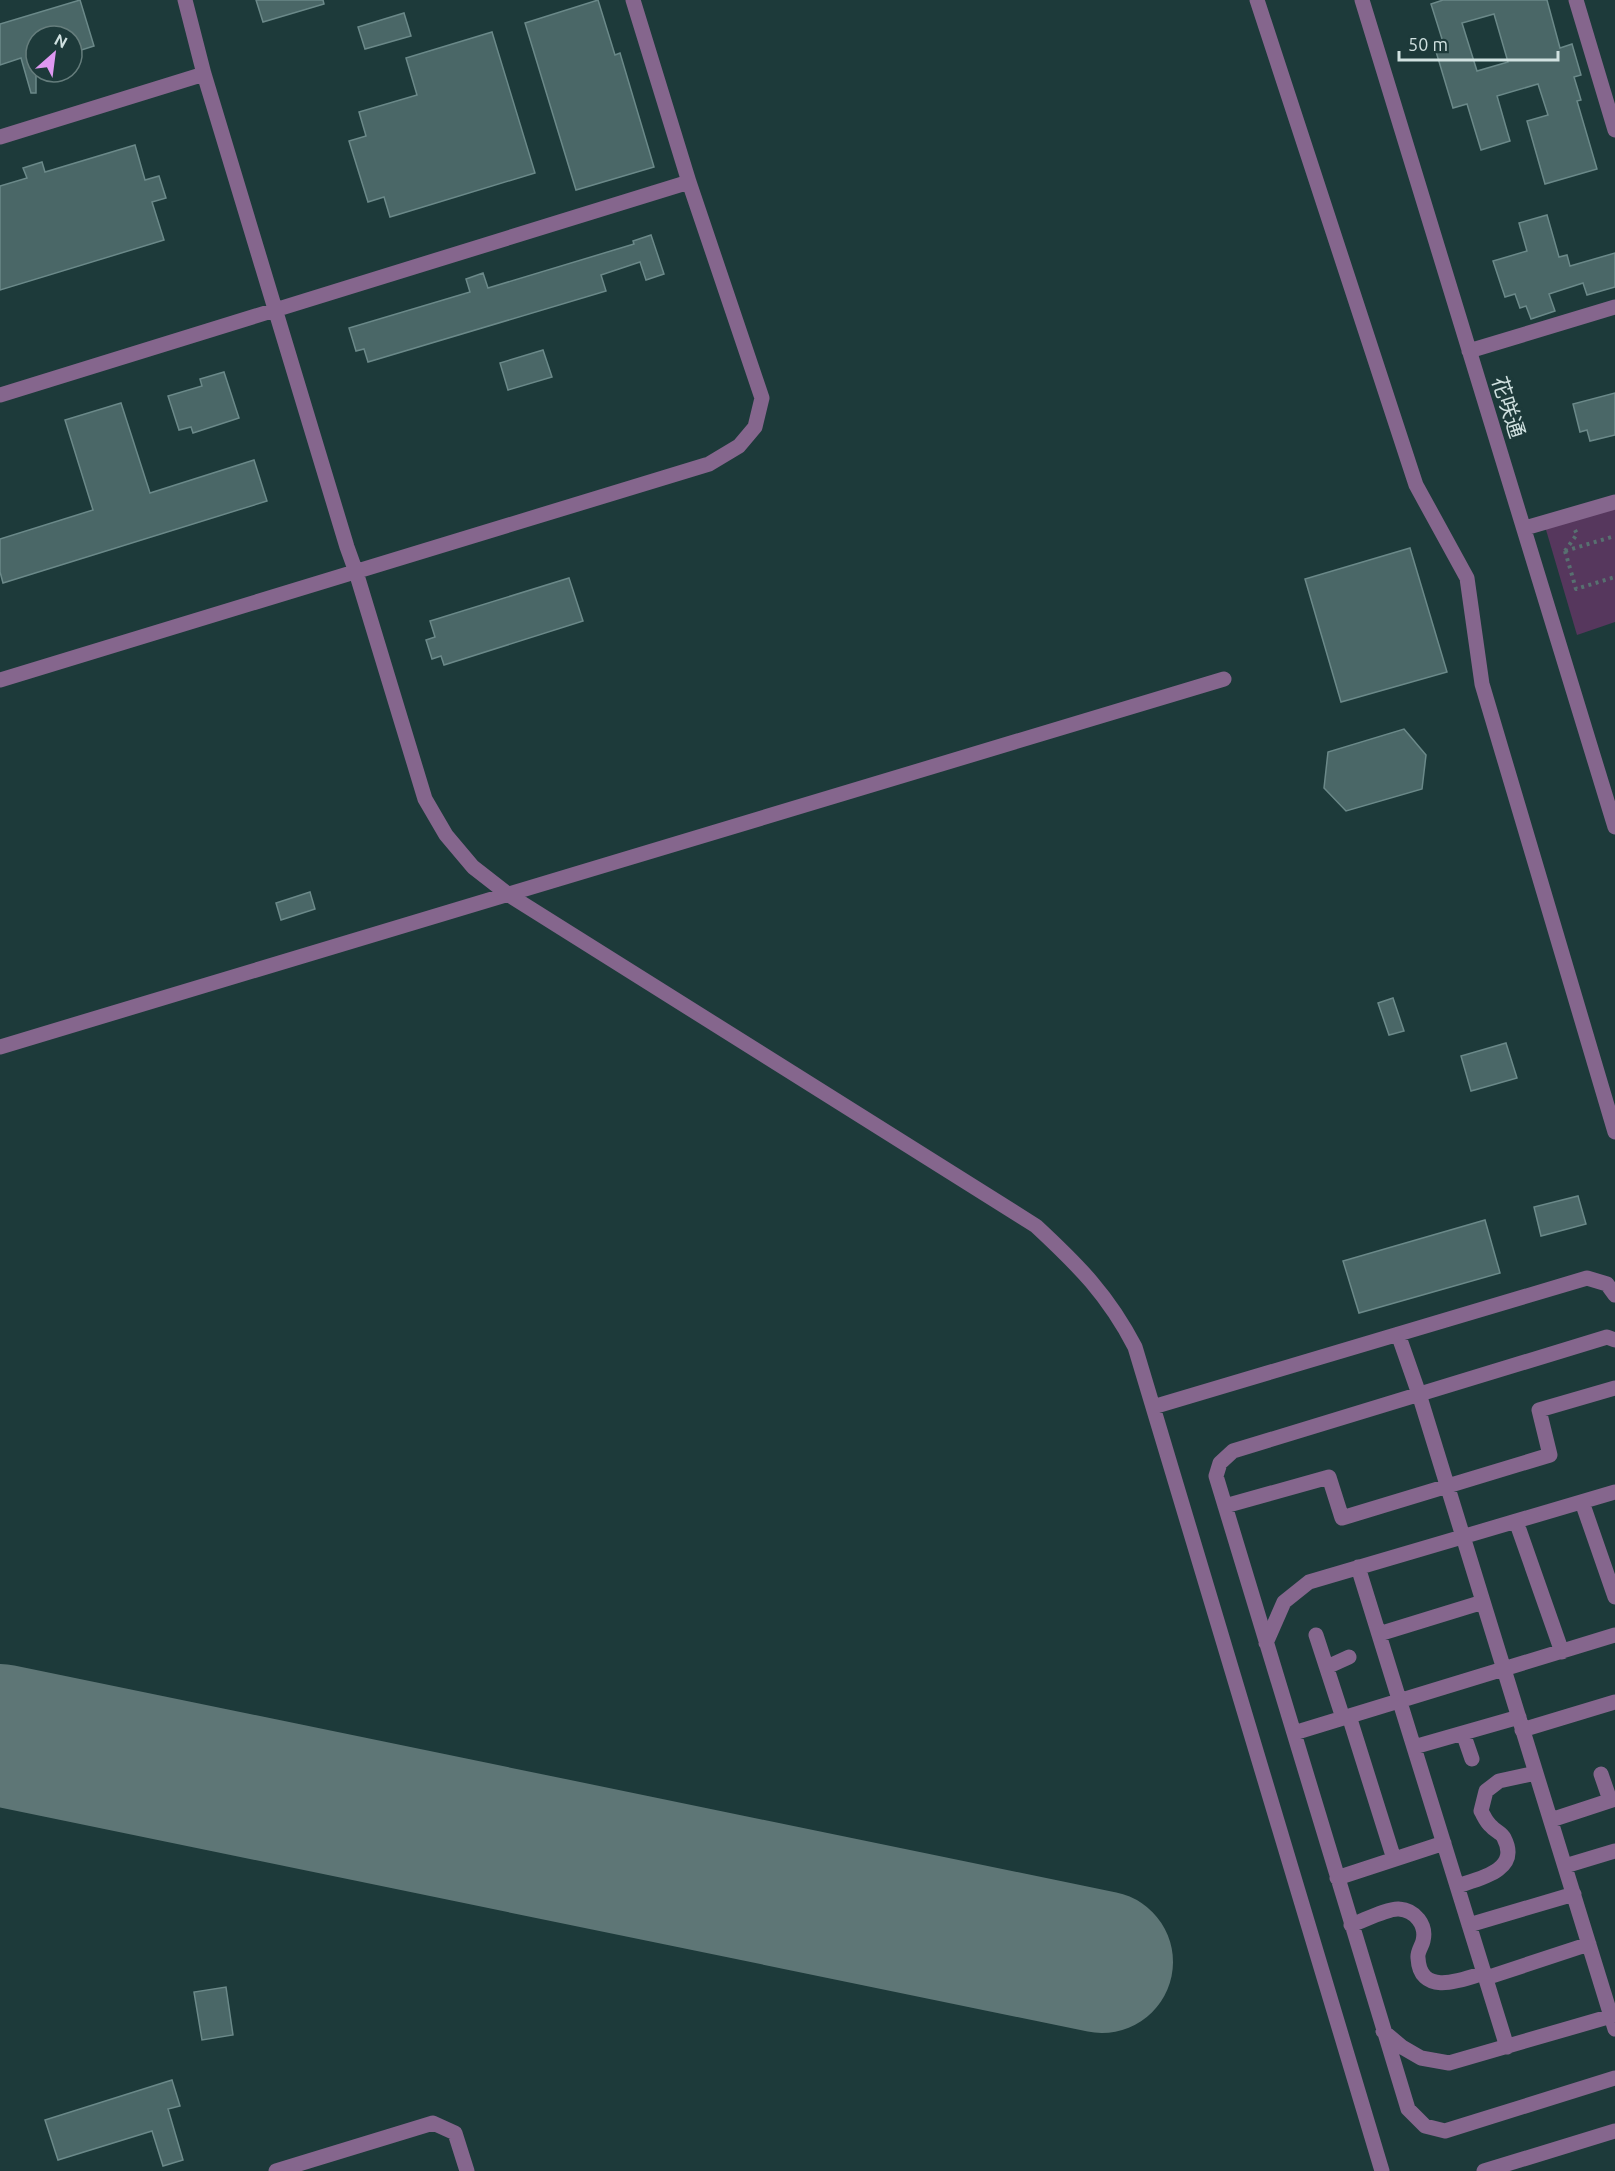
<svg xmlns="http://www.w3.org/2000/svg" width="1615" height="2171" font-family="Ubuntu,'Noto Sans JP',sans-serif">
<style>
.green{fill:#56375d}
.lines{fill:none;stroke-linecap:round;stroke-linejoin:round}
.runway{stroke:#5e7676;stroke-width:142}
.building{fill:#4a6767;stroke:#6b8989;stroke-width:1.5;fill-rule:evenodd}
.path{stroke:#577070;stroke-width:4;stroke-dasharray:3 4.5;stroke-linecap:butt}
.minor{stroke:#85668d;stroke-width:15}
.labels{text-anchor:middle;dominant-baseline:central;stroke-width:6;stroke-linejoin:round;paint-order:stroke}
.street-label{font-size:21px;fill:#d0e1e0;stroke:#1d3a3a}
</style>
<rect width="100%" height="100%" fill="#1d3a3a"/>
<!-- green -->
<path class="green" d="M1615,502V622L1577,635L1544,523Z"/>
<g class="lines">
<!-- runway -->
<path class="runway" d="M0,1735L1102,1962"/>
</g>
<!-- building -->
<path class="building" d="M80,0L94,46L72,53V36H36V93H31L21,58L0,65V24Z
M256,0H323L324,4L263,22Z
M598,0L615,55L620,53L654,167L576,190L525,23Z
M1443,0H1547L1560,48L1572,44L1581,75L1574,77L1581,100L1577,101L1597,169L1545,184L1527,121L1548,115L1538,84L1497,96L1510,141L1481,150L1467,104L1453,108L1434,45L1443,42L1431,4ZM1494,14L1508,62L1477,71L1462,23Z
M404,13L411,36L365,49L358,27Z
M492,32L535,173L390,217L384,197L368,202L349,141L366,136L359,112L417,95L406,58Z
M135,145L145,180L159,176L166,198L152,202L164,240L0,290V186L27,178L23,168L42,162L45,172Z
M1547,215L1559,257L1567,255L1570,266L1615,253V287L1587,295L1583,283L1549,294L1555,311L1531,319L1526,306L1520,308L1515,294L1505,297L1493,261L1527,251L1519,223Z
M651,235L664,274L646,280L640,262L601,275L606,291L368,362L364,349L356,351L349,328L470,292L466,279L483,273L488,288L634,244L633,241Z
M543,350L552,377L508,390L500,363Z
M224,372L239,418L193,433L191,427L179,430L168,396L202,386L200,379Z
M1615,393V435L1590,441L1587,430L1580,432L1573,404Z
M121,403L150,493L254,460L267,501L3,583L0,572V539L93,510L65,420Z
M1410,548L1447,672L1341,702L1305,579Z
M569,578L583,621L444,665L441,656L432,659L426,640L435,637L430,621Z
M1404,729L1426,755L1422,789L1346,811L1324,788L1328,752Z
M310,892L315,909L281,920L276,903Z
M1393,998L1404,1031L1389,1035L1378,1003Z
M1506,1043L1517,1078L1471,1091L1461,1056Z
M1578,1196L1586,1224L1541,1236L1534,1207Z
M1485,1220L1500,1273L1359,1313L1343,1261Z
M226,1987L233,2035L202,2040L194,1992Z
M172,2080L180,2106L168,2109L183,2160L163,2166L152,2131L58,2160L45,2120Z"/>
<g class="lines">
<!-- path -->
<path class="path" d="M1565,551L1576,589L1615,577
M1565,551L1615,536
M1565,551L1577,534L1575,530"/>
<!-- minor -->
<path class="minor" d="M185,0L204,74L347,547L356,572L425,799L446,835L473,867L509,895L1036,1226C1079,1266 1108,1295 1135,1347L1382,2171
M1257,0L1416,485L1467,578L1482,684L1615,1132
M1362,0L1615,827
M1576,0L1615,130
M0,137L204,74
M1469,351L1615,307
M0,395L689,182
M1525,528L1615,502
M0,680L709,464L739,446L755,427L762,398L689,182L633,0
M0,1047L1224,679
M1398,1334L1419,1394L1615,2029
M1615,1340L1607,1337L1233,1451L1220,1463L1216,1476L1408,2109L1425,2126L1445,2131L1615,2078
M1153,1407L1587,1278L1607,1284L1615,1295
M1582,1502L1615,1597
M1225,1506L1329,1477L1342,1518L1550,1455L1539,1410L1615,1388
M1516,1521L1562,1652
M1358,1567L1507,2047
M1379,1634L1483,1602
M1316,1635L1343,1718
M1266,1643L1284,1602L1309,1582L1615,1492
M1327,1667L1349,1657
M1349,1716L1394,1859
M1522,1730L1615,1702
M1294,1733L1615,1635
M1463,1733L1472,1759
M1414,1747L1519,1717
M1601,1774L1610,1800
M1551,1820L1615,1799
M1565,1866L1615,1851
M1337,1878L1444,1843
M1457,1886C1478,1879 1521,1871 1504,1838C1502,1833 1495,1831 1491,1826C1486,1822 1484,1816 1481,1811L1486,1791L1499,1781L1536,1773
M1351,1925C1363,1921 1388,1908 1399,1909C1415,1910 1427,1925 1423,1941C1422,1946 1417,1952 1418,1958C1420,1997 1462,1980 1484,1973
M1469,1925L1574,1894
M1486,1978L1589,1944
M1383,2031L1402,2047L1421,2058L1449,2063L1615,2015
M276,2171L433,2123L455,2133L467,2171
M1484,2171L1615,2131"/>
</g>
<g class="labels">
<!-- street labels -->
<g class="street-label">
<text transform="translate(1509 407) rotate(72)">花咲通</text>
</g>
</g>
<!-- north arrow -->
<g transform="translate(54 54) rotate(28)"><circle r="28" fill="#1d3a3a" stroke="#657d7c" stroke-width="1.5"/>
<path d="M0-4.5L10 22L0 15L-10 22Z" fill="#df98f1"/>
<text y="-9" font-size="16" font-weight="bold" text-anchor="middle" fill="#d0e1e0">N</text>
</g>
<!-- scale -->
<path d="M1399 51v9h159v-9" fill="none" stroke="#d0e1e0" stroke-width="3"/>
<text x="1408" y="51" font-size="18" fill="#d0e1e0" stroke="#1d3a3a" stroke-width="4.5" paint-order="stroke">50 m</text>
</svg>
